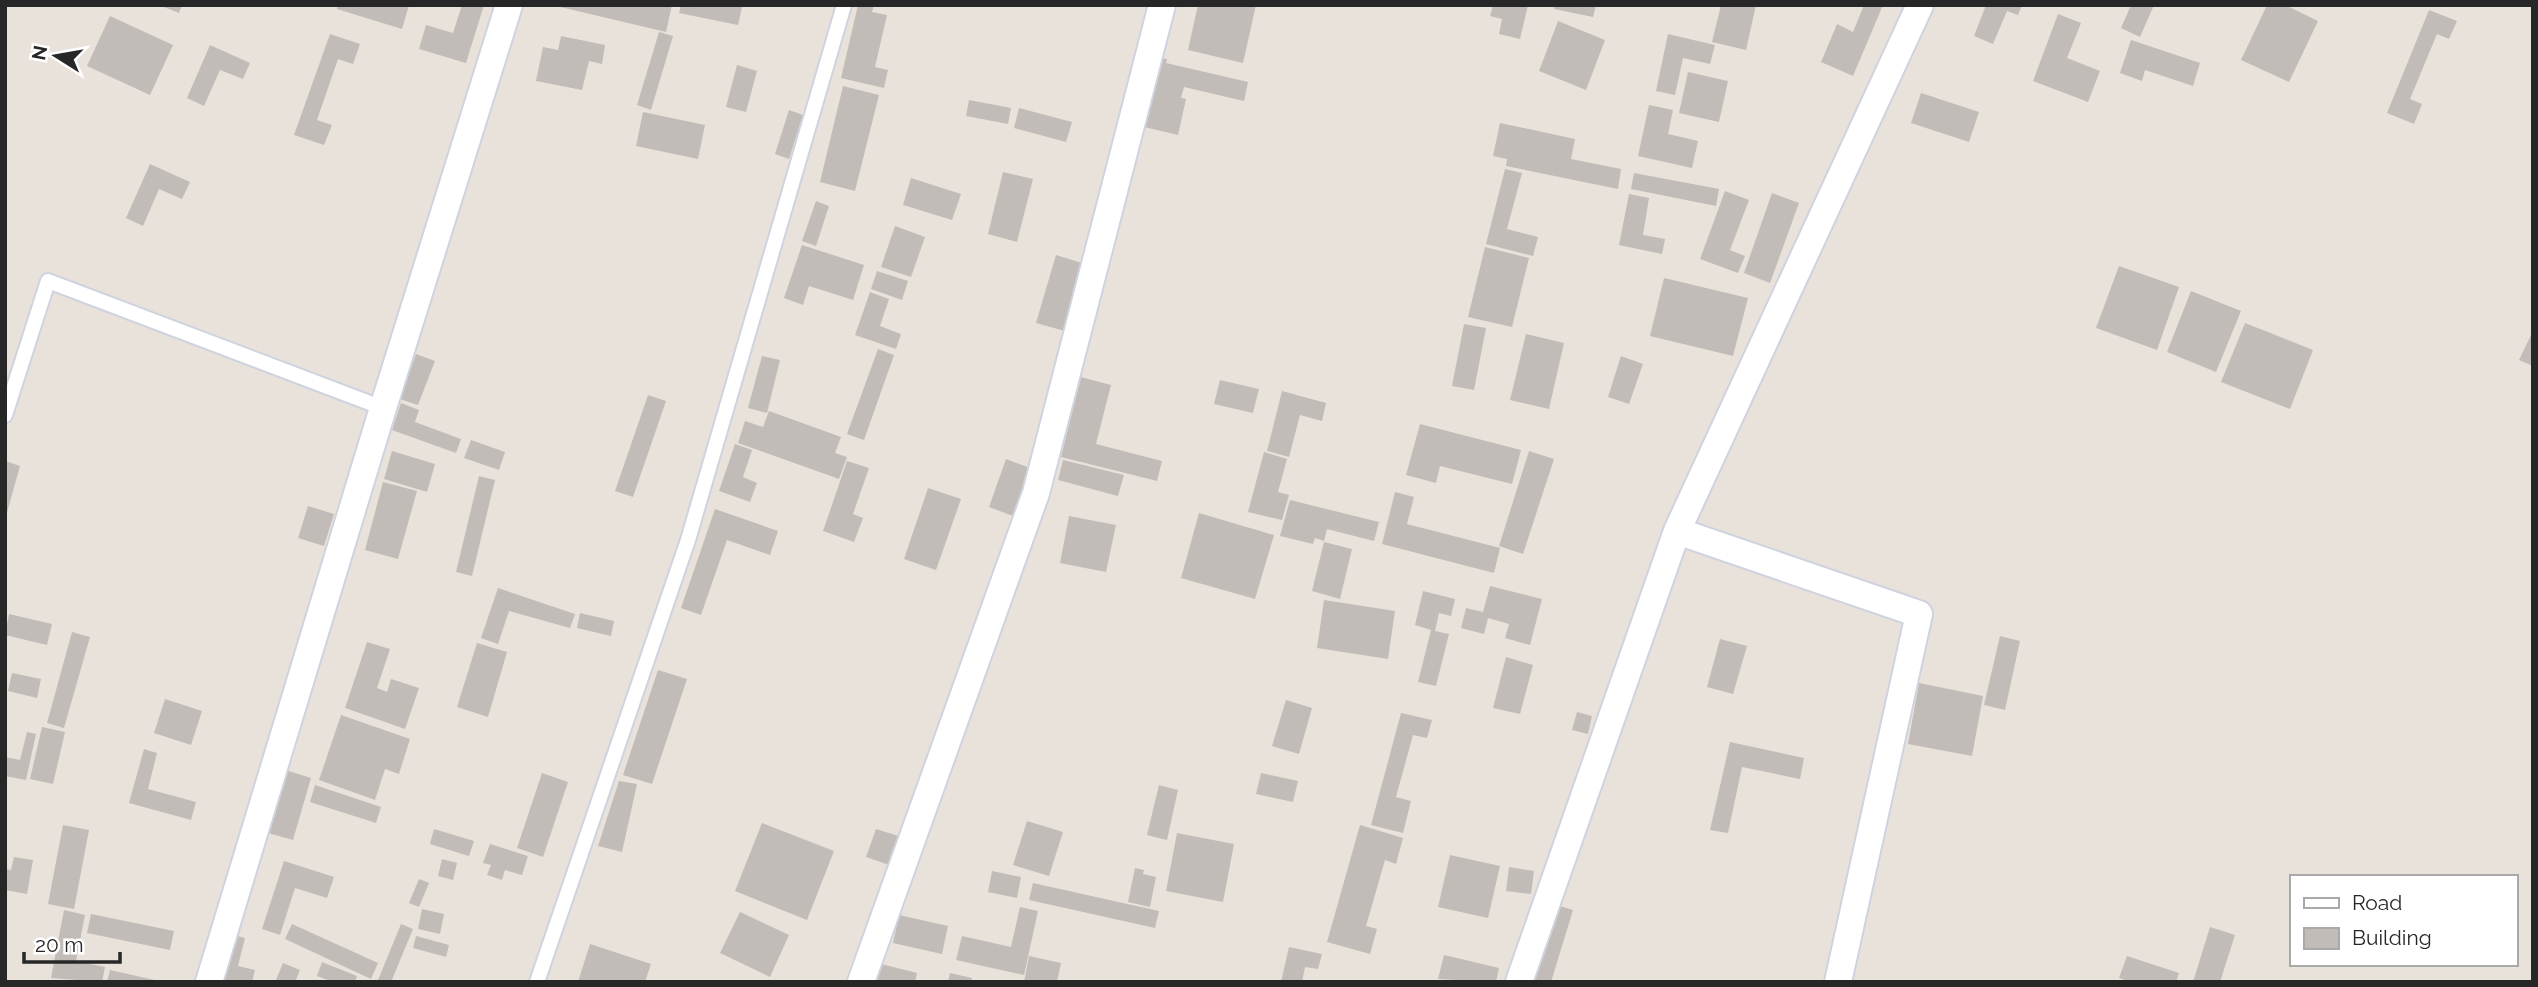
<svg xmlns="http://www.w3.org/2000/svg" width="2538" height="987" font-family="Raleway,sans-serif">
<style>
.building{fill:#c1bcb7}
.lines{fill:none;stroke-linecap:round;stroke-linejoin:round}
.service-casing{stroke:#cfd3df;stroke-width:18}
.minor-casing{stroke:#cfd3df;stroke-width:30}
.service{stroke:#fff;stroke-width:14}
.minor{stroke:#fff;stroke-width:26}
</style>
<rect width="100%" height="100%" fill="#e9e2da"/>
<!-- building -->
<path class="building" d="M159,5H182L179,13Z
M338,5H409L402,29L337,9Z
M462,5H484L466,63L419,49L426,25L453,33Z
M552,5H672L666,32Z
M681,5H733L742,7L738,25L679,13Z
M858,5H874L872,12L887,15L875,67L888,70L884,88L841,78Z
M1198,5H1256L1243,63L1188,50Z
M1493,5H1528L1520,39L1499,34L1502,19L1490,16Z
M1555,5H1596L1593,17L1554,9Z
M1721,5H1756L1746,50L1712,42Z
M1864,5H1883L1853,76L1821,62L1837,24L1853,32Z
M1986,5H2022L2018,15L2007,11L1993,44L1974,36Z
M2131,5H2154L2140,37L2121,28Z
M2267,5H2285L2318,21L2289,82L2241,60Z
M2429,10L2457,21L2449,39L2437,34L2410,99L2422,104L2414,124L2387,113Z
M2058,14L2081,23L2067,58L2100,71L2088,102L2033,81Z
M110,16L173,45L150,95L87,66Z
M1558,21L1605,40L1586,90L1539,71Z
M659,32L673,36L651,110L637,105Z
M330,34L360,44L353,64L338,59L317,120L332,125L324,145L294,135Z
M1668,34L1715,45L1710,64L1683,58L1675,95L1656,91Z
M561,36L605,45L602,64L589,61L582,90L536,81L543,47L558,50Z
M2131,40L2200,63L2193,86L2145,70L2142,81L2120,73Z
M210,45L250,63L243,79L220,70L204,106L187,98Z
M1156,57L1167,59L1166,63L1248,82L1244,101L1184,87L1181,98L1186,99L1178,135L1140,126Z
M737,65L757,71L746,112L726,107Z
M1688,72L1728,81L1719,122L1679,113Z
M843,86L879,95L855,191L820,182Z
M1921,93L1979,112L1969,142L1911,123Z
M969,100L1011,108L1008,124L966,116Z
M1649,105L1673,110L1668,134L1698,141L1692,168L1638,156Z
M1019,108L1072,122L1066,142L1014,128Z
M789,110L803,115L789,159L775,154Z
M643,112L705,125L698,159L636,146Z
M1500,123L1575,139L1571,159L1621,169L1618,189L1506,166L1507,159L1493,156Z
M150,164L190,182L182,199L159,189L143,226L126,218Z
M1505,169L1522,173L1507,229L1538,237L1533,256L1486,244Z
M1003,172L1033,179L1017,242L988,234Z
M1634,173L1719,189L1716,206L1631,189Z
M911,178L961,194L952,220L903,205Z
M1725,191L1749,200L1730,250L1745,256L1738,273L1700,259Z
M1772,193L1799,203L1770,283L1744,273Z
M1629,194L1649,198L1643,235L1665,239L1662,254L1619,245Z
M816,201L829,206L816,246L802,241Z
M895,226L925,237L911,277L881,267Z
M802,245L864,265L853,300L809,286L803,305L784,298Z
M1485,247L1529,258L1512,327L1468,317Z
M1056,255L1085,264L1065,331L1036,323Z
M2119,266L2179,287L2157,350L2096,328Z
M877,271L908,281L902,300L871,289Z
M1664,278L1748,298L1733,356L1650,336Z
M2191,291L2241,311L2216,372L2167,352Z
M870,292L889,299L880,326L901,334L896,349L855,335Z
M2245,323L2313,350L2290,409L2221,382Z
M1464,324L1486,328L1474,390L1452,386Z
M2533,331V366L2519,360Z
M1526,334L1564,343L1549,409L1510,400Z
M878,349L894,355L864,440L847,434Z
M416,354L435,361L418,405L400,399Z
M762,356L780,360L767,413L748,408Z
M1621,356L1643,364L1629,404L1608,397Z
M1081,377L1111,385L1096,444L1162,461L1157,481L1061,457Z
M1220,380L1259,389L1253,413L1214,404Z
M1282,391L1326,403L1322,421L1300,415L1289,457L1267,451Z
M648,395L666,401L633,497L615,491Z
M401,403L419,410L415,422L461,439L456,453L392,430Z
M769,411L841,437L835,453L847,457L839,479L738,443L745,421L763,427Z
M1420,424L1521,450L1512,484L1440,466L1436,483L1406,475Z
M471,440L505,452L499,470L464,458Z
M735,444L752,450L743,477L757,483L750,502L719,491Z
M392,451L435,464L427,492L384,479Z
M1529,451L1554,459L1523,554L1499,546Z
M1264,452L1287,459L1278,492L1289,495L1282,520L1248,512Z
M1006,459L1030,468L1013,516L989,507Z
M1063,460L1124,475L1118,496L1058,480Z
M5,461L20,466L6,516H5Z
M847,461L869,468L853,514L863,518L854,542L823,531Z
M479,476L495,480L472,576L456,572Z
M383,482L417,491L398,559L365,550Z
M928,488L961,499L936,570L904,559Z
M1395,492L1414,497L1407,524L1500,548L1494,573L1382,544Z
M1290,500L1379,522L1374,541L1327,529L1324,541L1315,538L1313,544L1280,536Z
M308,506L334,514L324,546L298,538Z
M715,509L778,531L770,555L727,540L701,615L681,608Z
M1199,513L1274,535L1255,599L1181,578Z
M1069,516L1116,525L1106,572L1060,563Z
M1324,542L1352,549L1340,599L1312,591Z
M1490,586L1542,599L1530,645L1505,638L1509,624L1488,618L1484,634L1461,628L1466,608L1483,612Z
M498,588L575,614L570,628L509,611L498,644L481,638Z
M1423,591L1455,599L1451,616L1439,613L1435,631L1449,634L1436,686L1418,682L1431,630L1415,625Z
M1324,600L1395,611L1388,659L1317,648Z
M580,613L614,621L611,636L577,628Z
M9,614L52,624L47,645L5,635Z
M72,632L90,637L64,728L47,723Z
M2000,636L2020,641L2005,710L1984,705Z
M1720,639L1747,646L1733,694L1707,687Z
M367,642L390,649L377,688L387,692L391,679L419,688L405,729L345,708Z
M477,643L507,652L488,717L457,707Z
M1506,657L1533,665L1520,714L1493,708Z
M658,670L687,679L652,784L623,775Z
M12,673L41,679L37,698L8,691Z
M1919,683L1983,696L1972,756L1908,744Z
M165,699L202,711L191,745L154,733Z
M1286,700L1312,708L1299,754L1272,746Z
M1577,712L1592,716L1588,734L1572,730Z
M1401,713L1432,720L1427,738L1413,735L1396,797L1411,801L1403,833L1371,825Z
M341,715L410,739L399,774L385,769L375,800L319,780Z
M42,727L65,732L53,784L30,779Z
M27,732L36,734L26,780L5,776V757L20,760Z
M1730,742L1804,758L1800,779L1742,767L1728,833L1710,830Z
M144,749L157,753L148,789L196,802L191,820L129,803Z
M279,768L311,778L293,840L261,831Z
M542,773L568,782L543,857L517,848Z
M1261,773L1298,781L1293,802L1256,794Z
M619,781L637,784L622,852L598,846Z
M315,785L381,807L376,823L310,802Z
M1159,785L1178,790L1167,840L1147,835Z
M1027,821L1063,832L1049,876L1013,865Z
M762,823L834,851L807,920L735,891Z
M63,825L89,830L74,909L48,904Z
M1360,825L1403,838L1396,864L1385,860L1366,926L1377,929L1370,954L1327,942Z
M434,829L474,841L469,856L430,844Z
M876,829L905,838L895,867L866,857Z
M1177,833L1234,844L1223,902L1166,891Z
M490,844L528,856L522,875L505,870L502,880L487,875L491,865L483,863Z
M1450,855L1500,866L1488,918L1438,907Z
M14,857L33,860L27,894L5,890V869L11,870Z
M442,859L457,863L453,880L438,876Z
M284,861L334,877L327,898L295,888L280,935L262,929Z
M1509,867L1534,871L1531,894L1506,891Z
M1135,868L1144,870L1143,874L1156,877L1150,907L1128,902Z
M992,871L1021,877L1017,898L988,892Z
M419,879L429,883L419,907L409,903Z
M1033,883L1159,911L1155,928L1029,900Z
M1553,904L1573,910L1551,982H1529Z
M1020,907L1038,911L1024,975L956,960L962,936L1011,947Z
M422,909L444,914L440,934L418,929Z
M64,910L85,915L76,961L105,967L102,982L51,978Z
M740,912L789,935L770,977L720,953Z
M91,914L174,931L170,950L87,933Z
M899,915L948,926L942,954L893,943Z
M292,924L378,963L371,979L285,939Z
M401,924L413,929L391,982H383L378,980Z
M2210,927L2235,935L2220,982H2193Z
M226,933L245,938L238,966L255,970L252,982H214Z
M416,936L449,945L446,957L413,948Z
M590,944L651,964L645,982H578Z
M1289,947L1322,954L1318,969L1305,967L1302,982H1281Z
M1444,955L1499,968L1496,982L1438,979Z
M1029,956L1061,963L1057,982H1024Z
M2127,956L2179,973L2176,982H2130L2119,978Z
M322,962L357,976L355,982H333L317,976Z
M283,963L300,970L295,982H275Z
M877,963L917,973L915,982H873Z
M110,970L159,981L158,982H107Z
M950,973L972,978L971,982H948Z"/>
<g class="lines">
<!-- service casing -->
<g class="service-casing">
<path id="service" d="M5,415L48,281L383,408
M537,982L688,540L844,5"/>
</g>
<!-- minor casing -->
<g class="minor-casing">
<path id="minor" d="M1677,531L1919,614L1838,982
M209,982L383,408L509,5
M861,982L1036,493L1162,5
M1519,982L1677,531L1920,5"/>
</g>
<!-- service -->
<use href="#service" class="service"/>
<!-- minor -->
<use href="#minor" class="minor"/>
</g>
<!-- border -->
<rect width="2538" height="987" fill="none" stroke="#272727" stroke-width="14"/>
<!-- legend -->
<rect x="2290" y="875" width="228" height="91" fill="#ffffff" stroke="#a9a9a9" stroke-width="2"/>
<rect x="2304" y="898" width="35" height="10" fill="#ffffff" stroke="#a9a9a9" stroke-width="2"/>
<text x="2352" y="910" font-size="21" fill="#272727">Road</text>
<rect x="2304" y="928" width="35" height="21" fill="#c1bcb7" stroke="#a9a9a9" stroke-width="2"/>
<text x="2352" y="945" font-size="21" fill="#272727">Building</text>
<!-- north arrow -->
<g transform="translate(56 56) rotate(281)" stroke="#ffffff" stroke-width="5" paint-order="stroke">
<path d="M0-5L12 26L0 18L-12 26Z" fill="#272727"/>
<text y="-10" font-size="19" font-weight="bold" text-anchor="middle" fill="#272727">N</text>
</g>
<!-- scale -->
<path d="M24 952v10h96v-10" fill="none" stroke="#272727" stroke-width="3.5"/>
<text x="35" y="952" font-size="21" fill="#272727" stroke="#ffffff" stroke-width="5" paint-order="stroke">20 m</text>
</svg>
